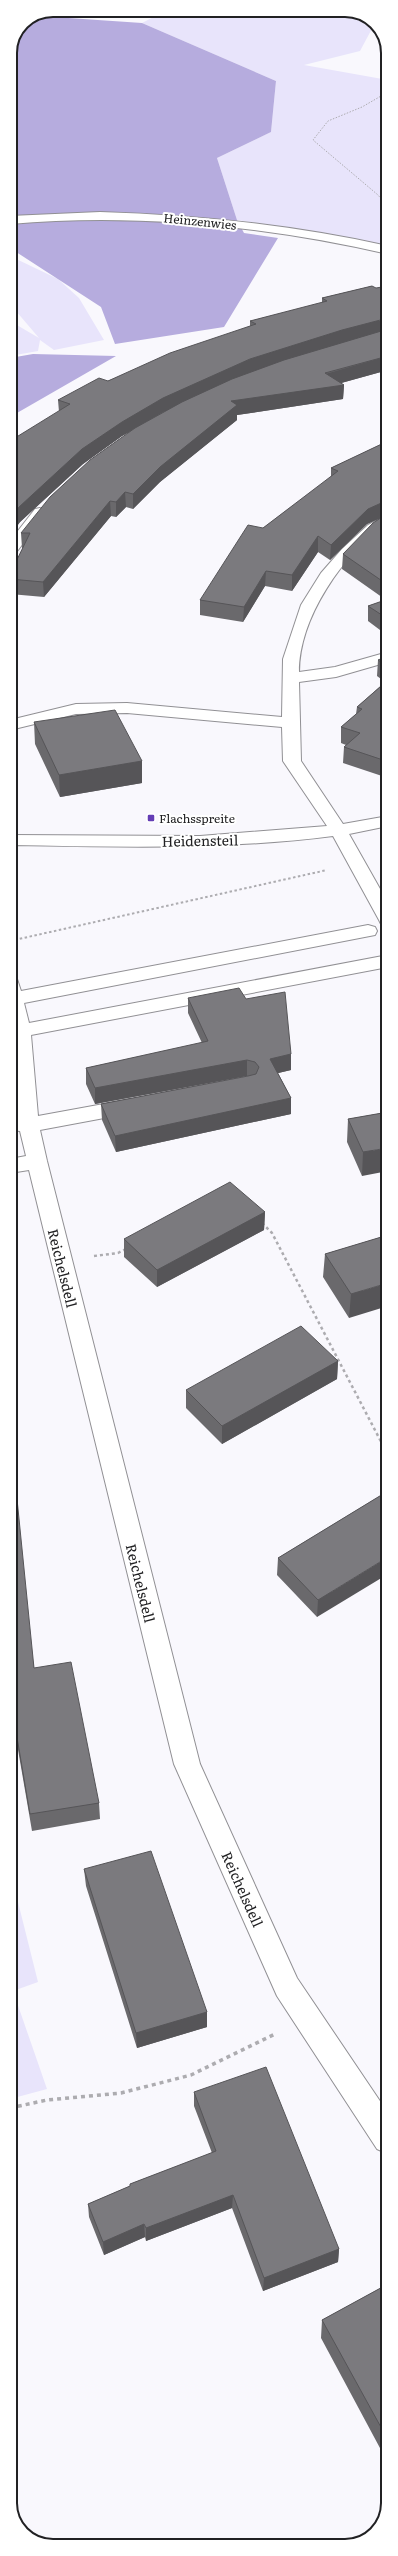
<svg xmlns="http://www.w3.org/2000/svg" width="398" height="2556" font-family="Literata,serif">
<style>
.green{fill:#e8e4fb}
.forest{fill:#b6acde}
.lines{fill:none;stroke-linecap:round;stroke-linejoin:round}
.minor-casing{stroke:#919094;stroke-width:2}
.path-far3{stroke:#adacb0;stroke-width:1;stroke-dasharray:1.5 1.5;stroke-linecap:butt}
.path-far2{stroke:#adacb0;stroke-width:2;stroke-dasharray:2.5 2.5;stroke-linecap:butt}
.path-far1{stroke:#adacb0;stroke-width:2.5;stroke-dasharray:3 3;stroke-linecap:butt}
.path{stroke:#adacb0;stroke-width:3.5;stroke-dasharray:4 4;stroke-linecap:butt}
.minor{fill:#fff;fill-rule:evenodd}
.wall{fill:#6a696c}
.shaded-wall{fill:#565558}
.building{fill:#7b7a7e;stroke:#565558}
.poi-dot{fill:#643db5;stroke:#fff;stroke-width:1.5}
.labels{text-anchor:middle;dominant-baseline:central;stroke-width:4;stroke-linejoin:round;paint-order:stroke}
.far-street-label{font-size:12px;fill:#212123;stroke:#fff}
.far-poi-label{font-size:12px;fill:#212123;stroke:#fff;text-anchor:start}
.street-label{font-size:14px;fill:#212123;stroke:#fff}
.rim{fill:none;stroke:#212123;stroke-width:2}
</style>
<rect width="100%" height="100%" fill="#f9f8fd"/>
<!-- green -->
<path class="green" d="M167,10H350L375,23L360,51L304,65L388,80V246L237,220L217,158L271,132L276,81L142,23Z
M10,256L58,279L79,298L104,340L54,350L40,340L38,351L10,356V321L39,338L10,304Z
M10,1870L38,1982L13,1991L47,2089L10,2099Z"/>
<!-- forest -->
<path class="forest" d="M39,16L142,23L276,81L271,132L217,158L237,220L244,233L278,238L224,327L115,344L101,307L10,248V53L23,23Z
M33,354L116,356L10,417V358Z"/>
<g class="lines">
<!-- minor casing -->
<g class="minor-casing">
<path id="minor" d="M100,212C196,215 294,225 388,246V254C265,226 136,213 10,224V216Z
M40,508L47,512L15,554L10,555V541L35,509Z
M388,515V525C342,553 299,619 299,672L335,667L388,652V662L336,677L299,682L301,761L343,824L388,816V826L349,834L388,903V926L381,924L379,920L333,836C225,850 118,847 10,845V835L200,836L327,826L283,761L282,727L127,713L76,714L10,730V720L76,704L127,703L282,717L283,659L301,605L321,573L342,549L368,525Z
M368,925L375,927L377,931L375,935L24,1003L29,1023L388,955V967L31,1035L38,1116L131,1099L138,1101L141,1106L138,1111L131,1113L40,1130L47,1161L200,1764L297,1978L388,2113V2154L377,2149L277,1996L174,1764L29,1170L10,1173V1159L26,1156L20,1131L10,1130V1116L18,1117L10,1026V977L17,979L21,991Z"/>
</g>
<!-- path-far3 -->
<path class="path-far3" d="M388,92L362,107L328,121L313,140L378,195L388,207"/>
<!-- path-far2 -->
<path class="path-far2" d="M10,941L327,870"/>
<!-- path-far1 -->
<path class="path-far1" d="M262,1223L272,1233L388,1455
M94,1256L118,1253L126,1249"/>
<!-- path -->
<path class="path" d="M10,2108L47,2100L121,2093L191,2075L275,2034"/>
<!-- minor -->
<use href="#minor" class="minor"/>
</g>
<!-- wall -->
<path class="wall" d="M372,286L388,370L341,383L344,385L343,399L237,415V420L160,482L133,509L126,507L116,517L111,516L44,597L10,594V574L23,548H22L21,533L130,432L122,436L83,464L20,522L11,534L10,441L59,412L58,400L250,326V321L322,303V298Z
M388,441V636L368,621V606L386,600L342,569L343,554L380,518L367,524L330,560L318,552L292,591L265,586L243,622L200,615V600L263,528L331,477V468Z
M388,656V774L385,777L343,763L344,747L346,745L341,743V727L356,714L357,707L385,682L377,676L378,660Z
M34,722L142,761V783L60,797L35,744Z
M188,998L246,999L291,1054V1070L278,1073L291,1098V1114L116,1152L102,1120L101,1104L249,1076H247L95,1104L86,1084V1068L202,1043L188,1013Z
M388,1112L362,1176L347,1142L348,1119Z
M265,1212L264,1230L157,1287L124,1257V1239Z
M388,1235L349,1318L323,1277L325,1254Z
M338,1361L337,1379L222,1444L186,1408V1390Z
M10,1490L34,1668L99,1803L100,1819L32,1831L10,1703Z
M388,1491L317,1617L277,1575L278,1558Z
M84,1869L207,2012V2027L137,2048L86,1886Z
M194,2092L339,2249L338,2262L263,2291L232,2208L146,2241L145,2237L104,2255L89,2217L88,2204L130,2186V2184L212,2153L194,2106Z
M388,2284V2463L321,2338L322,2320Z"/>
<!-- shaded-wall -->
<path class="shaded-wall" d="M388,318V332L163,412L122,436L83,464L20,522L11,534L10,537V519L19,507L82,449L122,422L163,398L250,359L342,330Z
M388,356V370L327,387L344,385L343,399L237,415V420L160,482L133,509V494L160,467L231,401Z
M125,492L126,507L116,517V502Z
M388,500V515L367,524L330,560L331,545L368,509Z
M110,501L111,516L44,597L43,582Z
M318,536V552L292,591V575Z
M266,571L265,586L243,622L244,607Z
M388,759V774L385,777L386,761Z
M142,761V783L60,797L59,775Z
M291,1054V1070L270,1075V1059Z
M247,1060V1076L95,1104V1088Z
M291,1098V1114L116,1152L115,1136Z
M388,1148V1171L362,1176L363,1152Z
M265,1212L264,1230L157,1287V1270Z
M388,1283V1306L349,1318L351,1294Z
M338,1361L337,1379L222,1444V1426Z
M388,1557V1574L317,1617L318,1600Z
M207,2012V2027L137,2048L136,2033Z
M233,2195L232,2208L146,2241V2228Z
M144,2224L145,2237L104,2255L103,2242Z
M339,2249L338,2262L263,2291L264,2278Z"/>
<!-- building -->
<path class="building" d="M372,286L376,288L388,286V318L342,330L250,359L163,398L122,422L82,449L19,507L10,519V441L70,404L58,400L99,378L108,381L170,353L256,324L250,321L327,301L322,298Z
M388,329V356L325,373L344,385L231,401L237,405L160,467L133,494L125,492L116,502L110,501L43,582L10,579V574L30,533H21L50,497L90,460L135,428L182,402L232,379L284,360Z
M388,441V500L368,509L331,545L318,536L292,575L266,571L244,607L200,600L248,525L263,528L338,471L331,468Z
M388,513V585L343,554L373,523Z
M388,599V619L368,606Z
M388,656V667L378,660Z
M388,680V759L386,761L344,747L360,733L341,727L362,709L357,707Z
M115,710L142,761L59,775L34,722Z
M239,988L246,999L285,992L291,1054L270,1059L291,1098L115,1136L101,1104L248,1076L256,1074L259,1067L255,1062L247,1060L95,1088L86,1068L208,1041L188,998Z
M388,1112V1148L363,1152L348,1119Z
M230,1182L265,1212L157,1270L124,1239Z
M388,1235V1283L351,1294L325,1254Z
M301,1326L338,1361L222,1426L186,1390Z
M16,1489L34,1668L71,1662L99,1803L30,1814L10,1696V1490Z
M388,1491V1557L318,1600L278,1558Z
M151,1851L207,2012L136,2033L84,1869Z
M266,2067L339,2249L264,2278L233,2195L146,2228L144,2224L103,2242L88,2204L130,2186V2184L216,2151L194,2092Z
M388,2284V2440L322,2320Z"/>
<!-- markers -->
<rect class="poi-dot" x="147" y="814" width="8" height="8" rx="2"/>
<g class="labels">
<!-- far-street labels -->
<g class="far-street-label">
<text transform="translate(200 221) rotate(6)">Heinzenwies</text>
</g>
<!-- far-poi labels -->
<g class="far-poi-label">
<text x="159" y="818">Flachsspreite</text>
</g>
<!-- street labels -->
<g class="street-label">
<text transform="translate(200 840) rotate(-1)">Heidensteil</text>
<text transform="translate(63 1268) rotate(76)">Reichelsdell</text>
<text transform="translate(141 1583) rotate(76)">Reichelsdell</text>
<text transform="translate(243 1889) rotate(66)">Reichelsdell</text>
</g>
</g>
<!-- crop -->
<path d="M0 0H398V2556H0ZM53 17H345A36 36 0 0 1 381 53V2503A36 36 0 0 1 345 2539H53A36 36 0 0 1 17 2503V53A36 36 0 0 1 53 17Z" fill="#fff" fill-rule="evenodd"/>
<path class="rim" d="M53 17H345A36 36 0 0 1 381 53V2503A36 36 0 0 1 345 2539H53A36 36 0 0 1 17 2503V53A36 36 0 0 1 53 17Z"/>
</svg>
